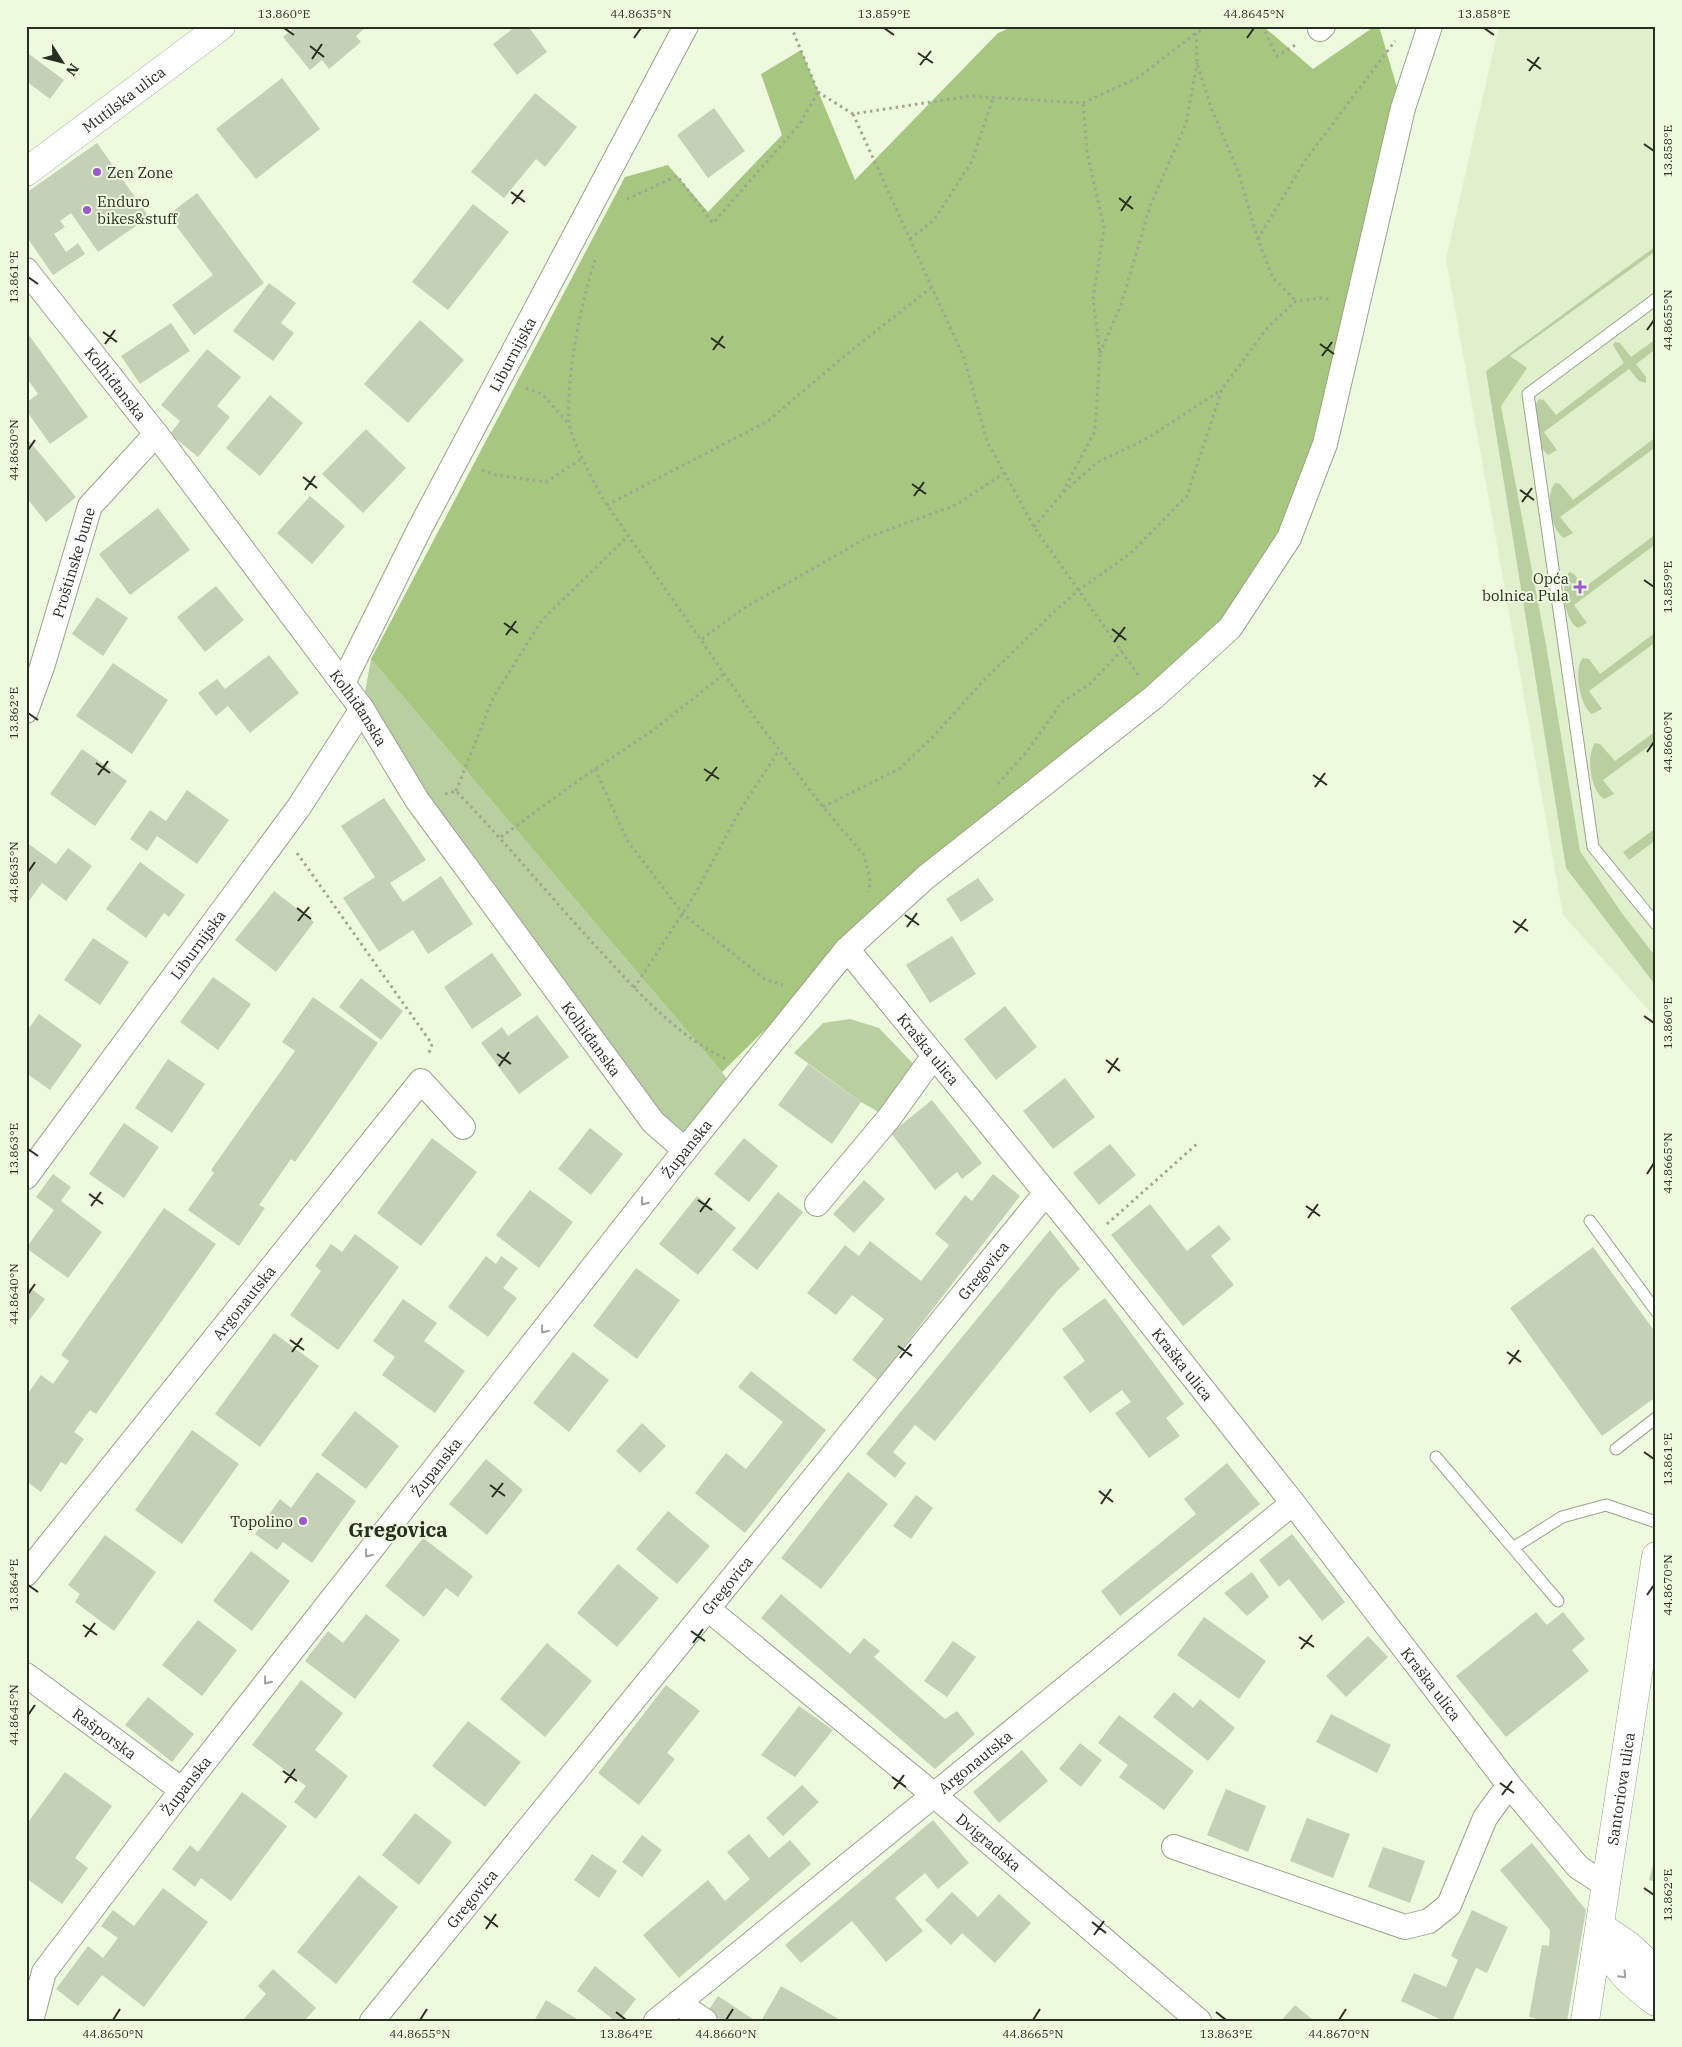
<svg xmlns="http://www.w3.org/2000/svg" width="1682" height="2047" font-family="'IBM Plex Serif',serif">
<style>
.built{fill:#e0f0cd}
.green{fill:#b9cf9f}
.forest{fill:#a7c67f}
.building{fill:#c4d1b6}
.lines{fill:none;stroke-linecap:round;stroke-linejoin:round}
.lane-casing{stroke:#99a58b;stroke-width:13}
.street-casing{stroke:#99a58b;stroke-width:26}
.secondary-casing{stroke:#99a58b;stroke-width:29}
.path{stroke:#9da792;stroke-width:3;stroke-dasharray:2.5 4;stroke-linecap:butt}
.lane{stroke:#fff;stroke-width:11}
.street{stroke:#fff;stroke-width:24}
.secondary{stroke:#fff;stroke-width:28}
.oneway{stroke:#9fa19c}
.ticks{fill:none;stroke:#292e23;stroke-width:2}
.poi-dot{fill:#9c59cf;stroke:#edfade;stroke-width:2}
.labels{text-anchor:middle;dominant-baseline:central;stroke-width:4;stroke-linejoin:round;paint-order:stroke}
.street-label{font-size:15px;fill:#292e23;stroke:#edfade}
.poi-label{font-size:15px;fill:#292e23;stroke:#edfade;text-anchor:start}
.district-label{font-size:20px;font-weight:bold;fill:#292e23;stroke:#edfade}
.neatline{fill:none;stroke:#292e23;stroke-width:2}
.ticks-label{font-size:12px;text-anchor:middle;fill:#292e23}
</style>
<rect width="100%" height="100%" fill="#edfade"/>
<!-- built -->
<path class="built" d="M1499,26H1656V1018L1563,915L1446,259Z"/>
<!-- green -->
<path class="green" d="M1656,246V251L1510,356L1527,368L1501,406L1546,645L1580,851L1621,912L1656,957V986L1566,868L1486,371Z
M1656,339V349L1636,364L1646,377V383L1639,381L1629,369L1544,432L1557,450L1548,455L1539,446L1534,407L1539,399L1544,400L1556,415L1624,363L1613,345L1615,342L1620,343L1631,357Z
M1656,437V447L1560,517L1573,533L1564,538C1550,530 1545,495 1555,483L1560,484L1573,500Z
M1656,534V544L1574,605L1587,623L1578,628C1564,620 1560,585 1569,572L1574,574L1585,587Z
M1656,632V642L1589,691L1602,709L1592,714C1580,706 1573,669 1583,658L1589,659L1600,674Z
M371,659L722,1072L734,1089L685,1150L362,709Z
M1656,731V741L1603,780L1614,794L1604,799C1590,790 1586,756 1595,743L1600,744L1615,761Z
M1656,828V840L1629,860L1623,852Z
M850,1019L879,1028L922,1073L889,1118L861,1102L794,1053L823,1023Z"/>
<!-- forest -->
<path class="forest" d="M1014,26H1263L1313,69L1375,26H1379L1403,108L1325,444L1230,628L847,949L722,1072L371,659L625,177L668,165L708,212L782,135L761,74L801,50L855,180L998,33Z"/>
<!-- building -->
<path class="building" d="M296,26H367L356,36L361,42L329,69L322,60L310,70L283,37Z
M516,26H528L547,52L517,75L493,44Z
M26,52L64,80L50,99L26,81Z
M282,78L320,129L256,179L216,129Z
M535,93L577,127L545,167L536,159L504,198L471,172Z
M714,108L745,151L708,178L677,135Z
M97,143L149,217L98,252L71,213L60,221L65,227L54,234L66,252L78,243L85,254L53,275L26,236V193Z
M197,193L264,283L194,335L172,305L213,275L168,215Z
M473,204L509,232L448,310L412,282Z
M269,283L296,303L281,323L294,333L273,361L233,331Z
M420,320L464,360L408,423L364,384Z
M171,323L190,351L140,384L121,356Z
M26,331L88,417L50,444L26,410V403L38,394L26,377Z
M207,349L241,377L217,406L230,417L198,457L170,434L180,421L161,405Z
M270,395L303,423L260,476L226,448Z
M366,429L406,468L363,513L322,474Z
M26,437L76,497L46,522L26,497Z
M310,496L345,526L312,564L277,533Z
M158,508L190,550L130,595L99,554Z
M216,586L244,620L205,652L177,617Z
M97,597L128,618L103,656L72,634Z
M269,655L299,693L250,733L228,706L216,716L198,693L217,679L225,689Z
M113,663L168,700L132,754L76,716Z
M82,749L127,781L95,826L50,794Z
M187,790L229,820L197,864L157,836L147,851L130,839L150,810L166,821Z
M384,798L426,860L390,883L403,902L441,876L473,924L428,954L413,930L379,952L343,898L375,877L341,826Z
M26,842L56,864L68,848L92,866L66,901L42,883L26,905Z
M140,862L185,895L169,917L164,913L146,938L106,909Z
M978,878L994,900L961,922L946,899Z
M274,891L314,922L276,972L235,940Z
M952,936L976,974L930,1003L906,965Z
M93,938L129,962L100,1005L64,980Z
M492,953L522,995L472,1029L444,987Z
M213,977L251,1004L218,1050L180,1022Z
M361,978L403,1011L381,1040L339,1007Z
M313,997L378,1043L295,1162L291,1159L259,1205L265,1208L239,1246L188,1210L214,1173L211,1170L295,1051L282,1042Z
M1005,1006L1037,1047L996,1080L964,1039Z
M39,1014L82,1045L50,1090L26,1073V1032Z
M537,1015L569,1057L519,1094L481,1043L502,1027L508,1036Z
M168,1059L205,1084L172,1133L135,1108Z
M808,1064L861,1102L832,1144L778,1105Z
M1065,1078L1095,1117L1053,1149L1023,1111Z
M932,1100L982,1163L962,1179L957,1172L935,1190L891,1133Z
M124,1123L159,1147L124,1198L89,1174Z
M590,1128L623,1154L591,1195L558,1169Z
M432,1138L477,1172L421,1246L377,1213Z
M744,1138L778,1166L749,1202L714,1174Z
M1110,1144L1136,1175L1099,1205L1073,1173Z
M53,1174L71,1187L61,1201L102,1232L68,1278L26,1248L54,1210L36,1197Z
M993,1174L1020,1196L878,1380L852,1360L884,1319L852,1295L836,1315L807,1293L845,1245L859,1256L870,1241L921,1281L949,1245L935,1234L965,1195L972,1201Z
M864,1180L885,1199L854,1233L833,1214Z
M530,1190L573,1222L539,1268L496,1235Z
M778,1192L803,1212L757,1270L732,1250Z
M697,1196L736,1228L698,1275L659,1244Z
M1150,1204L1187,1251L1219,1225L1231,1239L1211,1256L1234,1285L1183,1326L1111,1235Z
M164,1208L216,1244L96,1414L90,1410L74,1432L84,1439L66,1465L61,1462L41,1492L26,1481V1396L41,1375L53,1384L69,1361L61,1355Z
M1050,1230L1080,1269L1057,1291L935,1441L915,1425L893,1452L906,1463L895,1478L866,1454Z
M355,1234L399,1267L338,1350L290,1315L321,1271L315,1266L331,1244L342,1252Z
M1593,1247L1656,1333V1397L1602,1436L1510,1308Z
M486,1256L496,1264L501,1256L518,1268L503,1288L517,1298L488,1337L448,1307Z
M636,1268L680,1300L637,1359L593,1326Z
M26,1285L45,1299L26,1325Z
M1105,1298L1184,1404L1166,1418L1180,1436L1149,1458L1115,1413L1131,1402L1122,1390L1090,1413L1063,1377L1085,1361L1062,1329Z
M403,1299L437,1323L424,1341L465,1371L435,1413L382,1375L395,1357L373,1341Z
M274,1333L319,1366L260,1447L215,1414Z
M573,1352L609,1380L569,1432L533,1403Z
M751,1371L826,1430L745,1533L695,1493L726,1453L746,1469L783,1422L738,1387Z
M355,1411L399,1446L366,1489L321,1455Z
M642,1423L666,1446L640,1473L616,1451Z
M192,1430L239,1464L182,1544L135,1510Z
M486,1459L523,1490L487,1535L449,1504Z
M1227,1463L1260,1504L1120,1616L1101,1591L1196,1514L1184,1499Z
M317,1472L356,1501L312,1563L283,1542L277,1550L255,1534L280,1499L291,1508Z
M848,1472L888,1504L821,1589L781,1558Z
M916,1495L933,1508L911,1539L893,1526Z
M668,1511L710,1546L677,1584L636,1549Z
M1292,1534L1345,1602L1322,1621L1289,1579L1279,1587L1259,1560Z
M105,1535L156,1572L114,1631L75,1602L80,1594L68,1585Z
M423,1538L473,1576L458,1597L446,1588L424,1617L385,1586Z
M251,1551L290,1581L252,1631L213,1601Z
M618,1564L659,1598L617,1647L577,1613Z
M1252,1572L1269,1597L1247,1616L1224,1593Z
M781,1594L850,1654L864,1638L880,1651L874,1657L945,1719L957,1711L975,1734L935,1769L761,1618Z
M1536,1612L1547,1625L1563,1612L1585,1639L1572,1650L1589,1671L1506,1737L1456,1676Z
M366,1614L400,1640L355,1699L305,1661L328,1631L343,1643Z
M1204,1617L1266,1661L1239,1699L1177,1655Z
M198,1620L237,1650L202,1696L162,1665Z
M1368,1636L1388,1657L1346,1697L1326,1676Z
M953,1641L976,1657L947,1697L924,1681Z
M547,1643L592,1681L545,1737L500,1699Z
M301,1680L343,1713L315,1750L348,1776L316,1819L294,1802L306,1786L252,1745Z
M666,1685L700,1711L667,1753L675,1759L639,1805L598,1773Z
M1174,1692L1193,1708L1200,1699L1235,1728L1208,1761L1153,1717Z
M148,1697L194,1734L172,1762L125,1725Z
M799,1706L833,1730L795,1777L761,1755Z
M1331,1714L1391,1745L1377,1773L1316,1742Z
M1119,1715L1194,1771L1164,1810L1119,1777L1128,1765L1098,1743Z
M468,1721L521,1762L485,1807L432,1766Z
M1080,1743L1102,1760L1081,1787L1059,1769Z
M1022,1750L1048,1781L999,1823L973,1792Z
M65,1772L112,1806L75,1858L88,1868L62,1904L26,1878V1825Z
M802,1785L819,1802L783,1836L766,1818Z
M1226,1789L1266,1806L1248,1852L1207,1835Z
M242,1792L287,1826L231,1901L201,1878L195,1887L172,1869L190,1845L198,1852Z
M415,1813L452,1842L419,1885L382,1855Z
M1307,1818L1350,1834L1333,1878L1290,1861Z
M933,1820L969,1863L938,1889L925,1873L895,1898L923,1931L886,1962L852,1921L801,1963L785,1945Z
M749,1834L769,1858L790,1840L811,1864L679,1978L643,1935L708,1880L725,1901L750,1879L727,1852Z
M642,1835L662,1850L642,1877L622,1862Z
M1532,1843L1586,1910L1567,2021H1547L1529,2017L1542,1945L1549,1946L1550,1930L1500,1870Z
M1383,1847L1425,1861L1410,1903L1368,1887Z
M592,1854L617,1871L599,1898L574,1880Z
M1655,1858H1656V1882L1649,1880Z
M359,1875L398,1907L336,1984L297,1952Z
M163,1888L208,1922L144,2007L102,1975L78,2006L56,1989L88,1946L103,1958L118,1938L101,1926L113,1910L134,1926Z
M952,1892L978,1917L999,1894L1031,1923L995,1963L962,1933L951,1945L925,1920Z
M1472,1910L1508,1927L1487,1973L1476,1968L1452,2021H1444L1401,2001L1414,1973L1446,1987L1458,1960L1451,1956Z
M595,1966L636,1999L619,2021H615L577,1991Z
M273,1969L316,2008L304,2021H242L266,1994L258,1986Z
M781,1986L842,2021H761Z
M718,1996L756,2021H723L708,2011Z
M546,2000L580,2021H534Z
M1295,2005L1314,2021H1281Z"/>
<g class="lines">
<!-- lane casing -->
<g class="lane-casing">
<path id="lane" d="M1656,299L1528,394L1593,847L1656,924
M1590,1221L1656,1311
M1616,1449L1656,1418
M1436,1457L1558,1601
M1513,1548L1562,1517L1606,1505L1656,1522"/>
</g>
<!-- street casing -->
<g class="street-casing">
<g id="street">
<path d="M1320,29L1323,26"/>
<path id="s1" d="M26,270L156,434L362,709L417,800L653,1122L685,1150"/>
<path id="s2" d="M343,683L420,528L686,26"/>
<path id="s3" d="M26,711L42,667L90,506L156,434"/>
<path id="s4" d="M847,949L1086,1242L1293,1503L1509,1785L1578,1867L1607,1886"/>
<path id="s5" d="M26,1177L299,807L362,709"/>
<path d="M817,1204L889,1118L933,1057"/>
<path id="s6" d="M26,1574L421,1081L463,1127"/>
<path id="s7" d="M708,1609L934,1795L1199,2021"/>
<path id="s8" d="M26,1675L182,1790"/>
<path d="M1174,1847L1405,1927L1429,1921L1449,1905L1485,1818L1509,1785"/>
<path d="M678,2003L705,2021"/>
<path id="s9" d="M31,2021L44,1972L182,1790L685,1150L847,949L926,877L1154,697L1230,628L1289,538L1325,444L1403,108L1430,26"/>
<path id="s10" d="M372,2021L1045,1194"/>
<path id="s11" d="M656,2021L1293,1503"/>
</g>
</g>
<!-- secondary casing -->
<g class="secondary-casing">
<g id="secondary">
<path id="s12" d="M26,172L221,26"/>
<path d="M1600,1926L1628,1945L1656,1971"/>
<path d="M1598,1941C1615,1966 1631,1985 1656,2002"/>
<path id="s13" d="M1585,2021L1656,1556"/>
</g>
</g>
<!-- path -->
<path class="path" d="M1262,26L1277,56L1297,44
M1196,33L1197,63L1212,110L1238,171L1258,240L1273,278L1296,301
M818,92L853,114L970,96L1083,103L1139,77L1196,33L1208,26
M853,114L964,358L987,441L1034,527L1139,676
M627,199L677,176L713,223L799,125L818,92L791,26
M910,239L934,220L972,161L993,98
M1258,239L1304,162L1395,41
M595,260C581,302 566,377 569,422C570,438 597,489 607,505L757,721L823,807L864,855L870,879L869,892
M1100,353L1121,305L1150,206L1186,124L1197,63
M526,388L542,394L568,423
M482,470L496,475L546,482L583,458
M1064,492L1096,463L1148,438L1221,390
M607,505L768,421L848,353L932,287
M1034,527L1061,495L1095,431L1100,353L1093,299L1104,228L1087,152L1083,103
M702,639L744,608L868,537L956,505L1004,473
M595,769L627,840L683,914L765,979L783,985
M998,784L1028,750L1062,702L1090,684L1122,650
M456,791L493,698L542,620L628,536
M445,794L456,791C507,844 553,900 603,954C640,994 676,1035 726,1059
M823,807L899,769L934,736L983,681L1057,609L1079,590L1131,553L1187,496L1222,389L1268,327L1296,301L1322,298L1332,300
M501,837L579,780L655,729L724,674
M297,853L432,1044L428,1056
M634,988L694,896L739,812L779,750
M1107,1224L1198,1143"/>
<!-- lane -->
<use href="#lane" class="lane"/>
<!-- street -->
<use href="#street" class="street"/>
<!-- secondary -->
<use href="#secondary" class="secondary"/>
</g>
<!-- one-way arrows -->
<defs><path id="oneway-chevron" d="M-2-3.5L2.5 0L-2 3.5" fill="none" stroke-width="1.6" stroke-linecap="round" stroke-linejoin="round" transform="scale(1.25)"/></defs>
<g class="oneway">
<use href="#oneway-chevron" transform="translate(644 1202) rotate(128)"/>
<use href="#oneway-chevron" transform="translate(544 1330) rotate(128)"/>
<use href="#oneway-chevron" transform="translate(368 1554) rotate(128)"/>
<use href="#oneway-chevron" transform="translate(267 1681) rotate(128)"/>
<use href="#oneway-chevron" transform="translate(1623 1975) rotate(47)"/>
</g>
<!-- ticks -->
<path class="ticks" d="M284,28L294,35M884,28L894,35M1484,28L1494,35M634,38L641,28M1247,38L1254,28M310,46L324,57M918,53L933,63M312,59L322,44M1527,59L1541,69M920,65L931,51M1529,71L1539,57M1644,144L1654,151M511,192L525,202M1119,198L1133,209M512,204L523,190M1121,211L1131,196M28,277L38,284M1647,330L1654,320M103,332L117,342M711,338L725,348M105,344L115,330M1320,344L1334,354M713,350L723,336M1322,356L1332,342M28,450L35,440M303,477L317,488M912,484L926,494M305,490L315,476M1520,490L1534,500M914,496L924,482M1522,502L1532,488M1644,580L1654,587M504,623L518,633M1112,629L1126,640M506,635L516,621M1114,642L1125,627M28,713L38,720M1647,752L1654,742M96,763L110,773M704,769L719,779M98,775L108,761M1313,775L1327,785M706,781L717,767M1315,787L1325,773M28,872L35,862M297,908L311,919M905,915L919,925M298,921L309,907M1513,921L1528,931M907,927L917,913M1515,933L1526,919M1644,1016L1654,1023M497,1054L511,1064M1106,1060L1120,1071M499,1066L509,1052M1108,1073L1118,1058M28,1149L38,1156M1647,1174L1654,1163M89,1194L103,1204M698,1200L712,1210M91,1206L101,1192M1306,1206L1320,1216M700,1212L710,1198M1308,1218L1318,1204M28,1294L35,1284M290,1340L304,1350M898,1346L912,1356M292,1352L302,1338M1507,1352L1521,1362M900,1358L911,1344M1509,1364L1519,1350M1644,1452L1654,1459M490,1485L505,1496M1099,1491L1113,1502M492,1497L503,1483M1101,1504L1111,1489M28,1585L38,1592M1647,1595L1654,1585M83,1625L97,1635M691,1631L705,1641M85,1637L95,1623M1299,1637L1314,1647M693,1643L703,1629M1301,1649L1312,1635M28,1715L35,1705M283,1771L297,1781M892,1777L906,1787M285,1783L295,1769M1500,1783L1514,1793M894,1789L904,1775M1502,1795L1512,1781M1644,1888L1654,1895M484,1916L498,1927M1092,1922L1106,1933M486,1929L496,1914M1094,1935L1104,1921M616,2012L626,2020M1216,2012L1226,2020M113,2020L120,2009M420,2020L427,2009M726,2020L733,2009M1033,2020L1040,2009M1339,2020L1346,2009"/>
<!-- markers -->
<g class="poi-dot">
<circle cx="97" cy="172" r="5"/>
<circle cx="87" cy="210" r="5"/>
<path d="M1577.5 579.5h5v5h5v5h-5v5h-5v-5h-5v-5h5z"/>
<circle cx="303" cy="1521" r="5"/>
</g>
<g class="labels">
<!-- street labels -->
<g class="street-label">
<text stroke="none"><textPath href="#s12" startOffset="122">Mutilska ulica</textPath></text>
<text stroke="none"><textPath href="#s2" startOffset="370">Liburnijska</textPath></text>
<text stroke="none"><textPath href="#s1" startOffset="145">Kolhiđanska</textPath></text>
<text stroke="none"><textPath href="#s3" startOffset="156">Proštinske bune</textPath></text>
<text stroke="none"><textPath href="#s1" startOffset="550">Kolhiđanska</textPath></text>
<text stroke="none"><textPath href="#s5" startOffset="289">Liburnijska</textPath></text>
<text stroke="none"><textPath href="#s1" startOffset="955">Kolhiđanska</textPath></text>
<text stroke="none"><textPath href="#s4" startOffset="129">Kraška ulica</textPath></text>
<text stroke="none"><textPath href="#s9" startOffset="1095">Županska</textPath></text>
<text stroke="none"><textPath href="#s10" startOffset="968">Gregovica</textPath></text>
<text stroke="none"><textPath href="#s6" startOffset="348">Argonautska</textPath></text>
<text stroke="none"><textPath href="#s4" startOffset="534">Kraška ulica</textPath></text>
<text stroke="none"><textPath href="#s9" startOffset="690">Županska</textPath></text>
<text stroke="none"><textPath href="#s10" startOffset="562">Gregovica</textPath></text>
<text stroke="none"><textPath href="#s4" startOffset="939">Kraška ulica</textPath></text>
<text stroke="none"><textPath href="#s8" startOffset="98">Rašporska</textPath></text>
<text stroke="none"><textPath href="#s11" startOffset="411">Argonautska</textPath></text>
<text stroke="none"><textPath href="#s9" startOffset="285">Županska</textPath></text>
<text stroke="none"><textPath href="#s13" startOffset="235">Santoriova ulica</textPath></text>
<text stroke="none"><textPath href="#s7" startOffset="365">Dvigradska</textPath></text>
<text stroke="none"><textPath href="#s10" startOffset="158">Gregovica</textPath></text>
</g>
<!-- poi labels -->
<g class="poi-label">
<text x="107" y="172">Zen Zone</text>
<text x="97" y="201">Enduro<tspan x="97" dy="17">bikes&amp;stuff</tspan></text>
<text x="1569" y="578" text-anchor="end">Opća<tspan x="1569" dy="17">bolnica Pula</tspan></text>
<text x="293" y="1521" text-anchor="end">Topolino</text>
</g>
<!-- district labels -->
<g class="district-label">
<text x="398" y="1529">Gregovica</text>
</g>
</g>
<!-- border -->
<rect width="1682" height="2047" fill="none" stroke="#edfade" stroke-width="55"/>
<!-- north arrow -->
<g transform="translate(62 62) rotate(126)" stroke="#edfade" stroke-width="4" paint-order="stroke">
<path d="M0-4L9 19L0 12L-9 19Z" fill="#292e23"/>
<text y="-8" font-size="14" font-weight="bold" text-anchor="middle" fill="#292e23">N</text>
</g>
<rect x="28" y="28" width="1626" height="1992" class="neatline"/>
<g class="ticks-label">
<text x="284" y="18">13.860°E</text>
<text x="641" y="18">44.8635°N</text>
<text x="884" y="18">13.859°E</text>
<text x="1254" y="18">44.8645°N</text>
<text x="1484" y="18">13.858°E</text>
<text transform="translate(1668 151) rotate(-90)" y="4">13.858°E</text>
<text transform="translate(14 277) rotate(-90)" y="4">13.861°E</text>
<text transform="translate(1668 320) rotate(-90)" y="4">44.8655°N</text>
<text transform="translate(14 450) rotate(-90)" y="4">44.8630°N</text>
<text transform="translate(1668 587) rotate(-90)" y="4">13.859°E</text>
<text transform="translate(14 713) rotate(-90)" y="4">13.862°E</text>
<text transform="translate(1668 742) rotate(-90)" y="4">44.8660°N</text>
<text transform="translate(14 872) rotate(-90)" y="4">44.8635°N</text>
<text transform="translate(1668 1023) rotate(-90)" y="4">13.860°E</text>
<text transform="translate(14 1149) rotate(-90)" y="4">13.863°E</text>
<text transform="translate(1668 1163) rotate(-90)" y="4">44.8665°N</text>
<text transform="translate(14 1294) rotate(-90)" y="4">44.8640°N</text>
<text transform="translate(1668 1459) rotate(-90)" y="4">13.861°E</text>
<text transform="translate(14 1585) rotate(-90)" y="4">13.864°E</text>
<text transform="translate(1668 1585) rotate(-90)" y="4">44.8670°N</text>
<text transform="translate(14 1715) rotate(-90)" y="4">44.8645°N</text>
<text transform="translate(1668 1895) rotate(-90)" y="4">13.862°E</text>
<text x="113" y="2038">44.8650°N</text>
<text x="420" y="2038">44.8655°N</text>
<text x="626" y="2038">13.864°E</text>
<text x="726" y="2038">44.8660°N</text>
<text x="1033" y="2038">44.8665°N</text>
<text x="1226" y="2038">13.863°E</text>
<text x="1339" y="2038">44.8670°N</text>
</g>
</svg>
